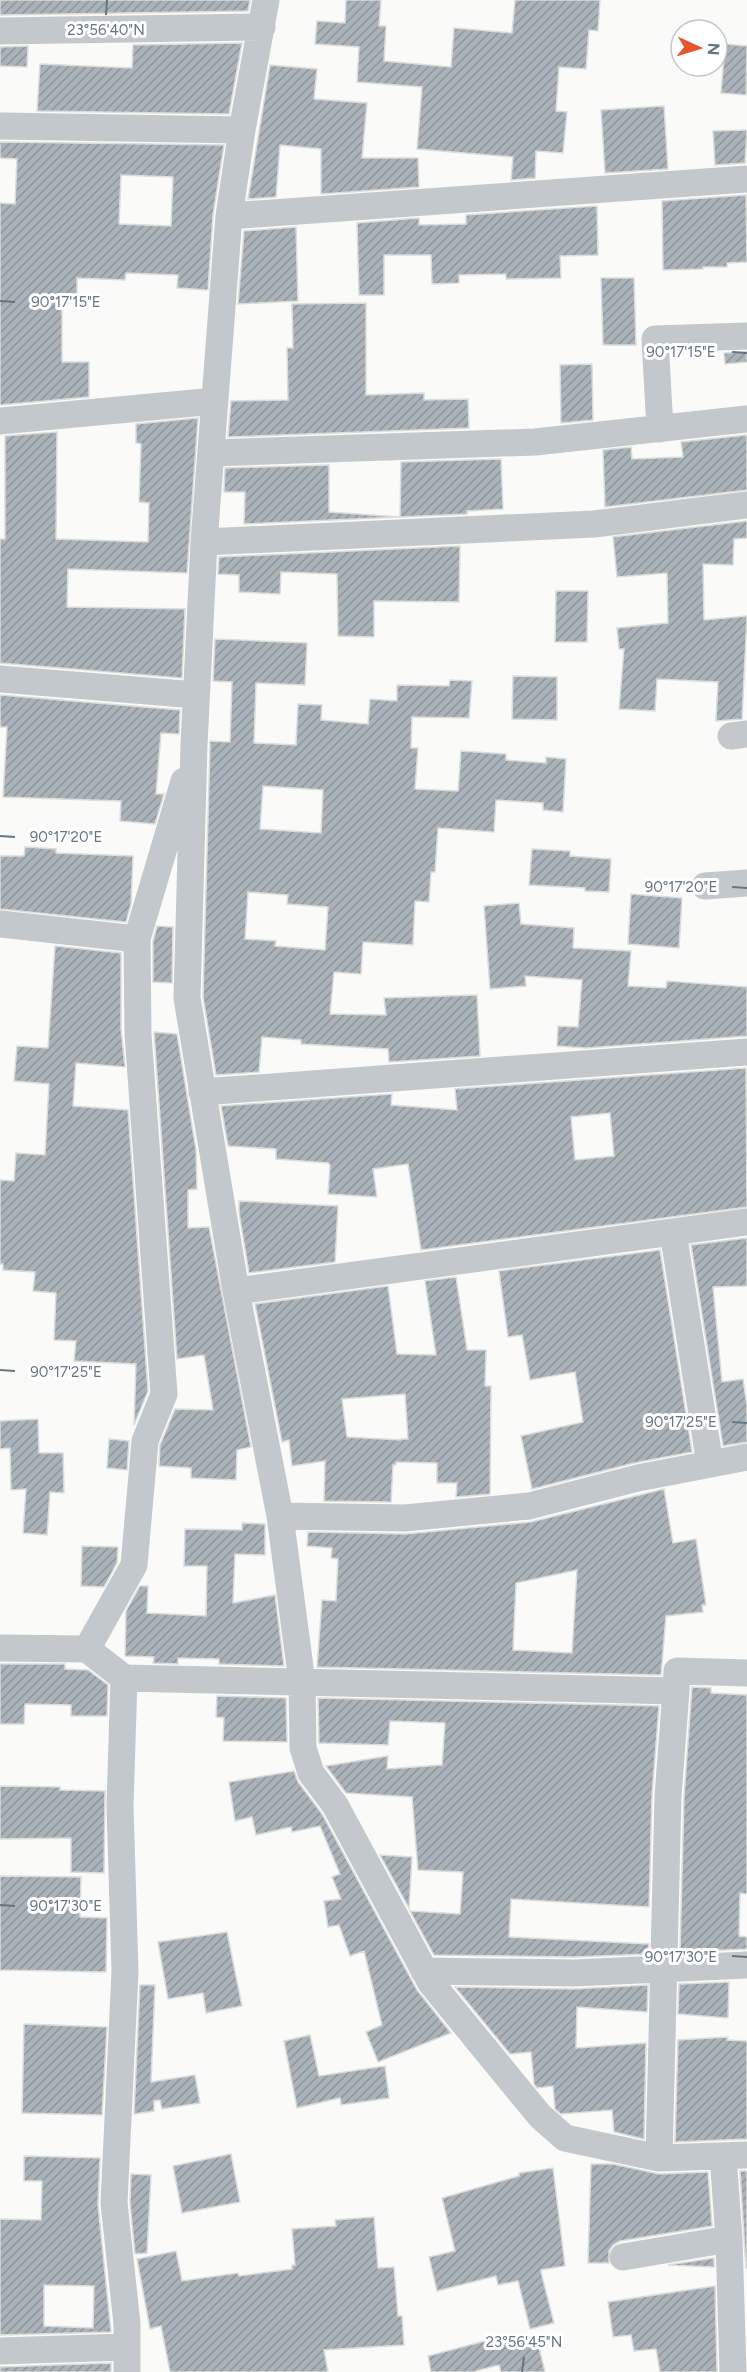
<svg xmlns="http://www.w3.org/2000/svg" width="747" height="2372" font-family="Figtree,sans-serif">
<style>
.building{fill:url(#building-hatch);stroke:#dcdcda;stroke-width:1.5;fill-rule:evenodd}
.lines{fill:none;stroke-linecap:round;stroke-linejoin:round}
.street{stroke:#c3c8cc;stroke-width:27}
.ticks{fill:none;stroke:#657683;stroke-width:2}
.ticks-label{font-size:15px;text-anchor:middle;fill:#657683;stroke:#fff;stroke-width:6;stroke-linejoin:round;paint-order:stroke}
</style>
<defs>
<pattern id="building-hatch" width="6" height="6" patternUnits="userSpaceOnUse" patternTransform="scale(1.5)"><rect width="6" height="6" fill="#aab3b9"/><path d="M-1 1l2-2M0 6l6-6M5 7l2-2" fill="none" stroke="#8e969c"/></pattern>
</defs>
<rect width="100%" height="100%" fill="#fafaf8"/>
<!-- building -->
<path class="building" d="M0,0H250L248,11L0,15Z
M346,0H381L379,26H386L384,61L451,67L454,28L512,33L515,0H600L598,31L589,30L586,69L559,67L556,111L567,112L563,153L536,151L535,178L511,180L513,157L417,149L422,87L357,82L359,47L315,44L317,21L345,23Z
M242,43L229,114L37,111L40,64L132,68L133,45Z
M725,44L747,46L746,95L721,93Z
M28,46L27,67L0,66V47Z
M270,65L317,69L314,99L367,103L362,158H418L419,187L321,194V149L280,145L276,197L248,199Z
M664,106L668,169L605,173L601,110Z
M747,130L745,163L715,165L713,131Z
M0,142L224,145L213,215L208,290L177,288L178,275L126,273L125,280L77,278V301H62V362H89V397L0,405V203L15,204L17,159L0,158ZM121,175L173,177L171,226L119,224Z
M746,195L747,262L727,263V267H703V269L663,270L662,201Z
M597,206L598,255L560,256L561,278L506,279V274L459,275V283L432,284L431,255H384V295H359L357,223L419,218V225L466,224V215Z
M296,227L298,301L238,304L244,231Z
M601,278H634L636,345H603Z
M366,303V395L424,393V400L468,399L469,428L228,437L231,401L288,400L287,348H293L292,304Z
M747,352V362L725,364L724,353Z
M592,364L593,420L561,423L560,365Z
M198,418L187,573L68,569L67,607L185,609L182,678L0,663V539H5V436L57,432L56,539L148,542L149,503L139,502L141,444L136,443V424Z
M747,435V490L605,507L603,450L631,447L632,459L683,457L681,442Z
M501,459L503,509L467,511V514L244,524L245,492H224L225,468L329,465V512L400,517L401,462Z
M747,521V538L734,539L733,565L703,564L704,620L747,616L742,719L716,721L718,682L657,679L655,711L619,709L624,649H619L617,628L668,623L667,573L617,577L613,537Z
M460,546L459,602L374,601V637L338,636L337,574L281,572L280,594L239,592V575L218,574L219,557Z
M556,591H588L587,642H555Z
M215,639L307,643L305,685L256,683L254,743L296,745L298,704L322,705L321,720L368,724L370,699L397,701V685L449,686L450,680L472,681L469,718L412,717L411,748H418L415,789L458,791L461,751L506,754V760L546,763V757L566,759L563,812L543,810V803L496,800L494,832L438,828L435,872H431L429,902L415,901L413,945L363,942L361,974L334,972L330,1014L386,1015L384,998L477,995L480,1056L389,1062L388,1049L301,1044V1040L262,1037L259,1072L216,1075L203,997L210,746V741L230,742L232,682L213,681ZM263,786L323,790L321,833L260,829ZM248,892L288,895L287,904L328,907L325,950L275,946L276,941L245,939Z
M513,676L557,677V720L512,719Z
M0,695L180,710L179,734L161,733L156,794H164L155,824L120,821L121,801L3,797L7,727H0Z
M25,847L56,849V853L133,856L131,904L126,922L0,909V856H24Z
M532,849L570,851V856L611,859L609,892L585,891V888L529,885Z
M631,894L682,898L679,948L628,944Z
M519,903L521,924L574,928L573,948L631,951L628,986L666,988L667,981L747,987V1036L586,1048L557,1046L558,1026L578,1027L582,980L525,976L526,986L490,989L484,906Z
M157,926L173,927L172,983L153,982V941Z
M55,946L121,953V1029L125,1067L76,1063L73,1106L128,1110L148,1391L134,1425L136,1364L74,1361L76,1341L54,1340L56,1293L33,1291L35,1272L3,1270V1264H0V1180L14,1181L16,1153L45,1155L49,1084L14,1081L17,1046L48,1048Z
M154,1032L177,1034L196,1150L197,1189L188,1190V1228L209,1227L251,1447L237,1450L236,1480L191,1478V1468L159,1466L160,1445L175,1409L213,1410L204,1355L177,1359Z
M746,1068L747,1207L421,1250L408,1164L373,1169L377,1197L328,1194L330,1165L328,1163L276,1159V1149L228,1146L221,1106L392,1094L391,1105L457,1110L455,1089ZM610,1113L614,1156L575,1160L571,1117Z
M239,1201L338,1206L335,1262L249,1273L239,1212Z
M747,1238V1286L713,1287L722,1382L743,1379L747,1406V1442L723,1446L691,1245Z
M660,1250L692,1452L634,1463L532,1489L521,1436L583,1422L575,1372L530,1380L522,1335L508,1337L499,1271Z
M456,1277L467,1350H486L485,1386H491L490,1494L456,1497L457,1483H437V1463L396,1462V1465H393L391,1502L324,1501L325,1461L292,1466L289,1440L282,1442L255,1304L388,1286L397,1354L436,1355L425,1281ZM405,1394L408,1439H401V1440L347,1437L342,1399Z
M38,1419L39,1453H63L64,1493L50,1492L47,1535L23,1533L26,1489L11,1490L10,1448L0,1449V1421Z
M109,1439L129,1441L127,1470L107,1468Z
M664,1489L673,1543L696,1539L706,1605H702L703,1612L666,1616L661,1675L317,1667L322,1600L336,1601L338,1559L331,1558L332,1548L307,1546L308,1532L406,1534L531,1522ZM577,1570L572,1653L513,1650L516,1583Z
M242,1523L265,1524V1555L235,1554L233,1603L275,1595L284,1666L219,1664V1659L178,1658V1664L153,1663L154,1657L125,1656L126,1611L140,1586H148L147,1613L206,1616L207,1566H184L185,1529L242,1530Z
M82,1546L118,1547L117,1563L104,1587L81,1586Z
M0,1664H65V1669L88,1670L108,1685L107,1716H71V1705L25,1704L24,1724H0Z
M692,1687L711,1688V1693L747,1695V1894L740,1893L739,1936L747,1937V1949L680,1952L684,1797Z
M217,1696L286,1698L287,1742L223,1741L224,1718L216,1717Z
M318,1698L659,1706L652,1795L649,1907L511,1899L509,1937L649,1944L648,1954L574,1957L434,1955L410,1911L460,1914L463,1872L418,1870L412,1797L346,1793L326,1766L388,1756L387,1769L442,1765L445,1723L390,1721L388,1745L319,1743Z
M294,1771L298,1782L322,1814L417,1990L451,2033L378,2062L366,2032L382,2025L364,1951L350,1956L339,1925L328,1927L324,1901L341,1899L332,1877L340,1874L320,1826L292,1832L291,1827L256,1835L252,1817L235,1821L229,1782Z
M0,1786L60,1787V1790L105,1791L104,1873L71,1872V1838L0,1839Z
M380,1855L412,1857L409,1908Z
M0,1876L81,1877L80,1917L107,1918L106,1972L0,1970Z
M227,1932L242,2006L206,2013L203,1993L168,1999L158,1942Z
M729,1982L728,2018L678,2014L679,1984Z
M140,1985H155L151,2082L195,2075L200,2103L162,2109L160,2100L154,2101V2111L134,2114Z
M648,1985L647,2012L577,2007L576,2048L646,2043L644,2139L614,2132L612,2110L561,2114L555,2109L553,2086L537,2088L534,2084L531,2052L510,2054L455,1987L574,1989Z
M24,2024L107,2027L102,2115L22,2113Z
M310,2035L319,2076L385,2066L389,2098L341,2105L340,2098L297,2108L284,2041Z
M728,2037L727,2040L747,2041V2139L675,2142L678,2040Z
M231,2154L240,2202L182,2213L173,2166Z
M24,2156L100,2158L98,2205L111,2332L0,2335V2219L41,2220L42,2181H24ZM44,2285L94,2286L93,2328L44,2326Z
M591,2164H613L659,2174L708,2172L712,2226L620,2241L613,2245L609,2251V2263H588Z
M553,2168L565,2266L541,2270V2272L554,2323L530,2329L518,2281L498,2285L496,2276L437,2291L429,2257L455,2251L442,2198L519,2176V2173Z
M740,2171H747V2268H746Z
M131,2174L151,2175L147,2253L135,2254L130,2203Z
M374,2217L378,2268L394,2267L398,2316H402L404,2345L324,2350L328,2372H170L161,2326L150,2329L137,2259L176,2251L182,2281L238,2273L239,2276L292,2269V2265H295L292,2229L336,2226L335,2220Z
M714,2258V2267L668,2265Z
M715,2286L717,2372H660L656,2349L634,2351L631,2335L613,2337L608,2302Z
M536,2335L545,2372H501L499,2365L472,2372H431L428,2356L485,2341L486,2347Z
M111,2363V2372H0V2367Z"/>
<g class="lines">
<!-- street -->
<path class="street" d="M266,0L242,130L229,216L204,542L194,745L187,998L236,1291L280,1516L302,1682L303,1748L311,1773L335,1805L431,1983L540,2116L565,2138L659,2158L747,2155
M0,31L262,27
M0,126L242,130
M229,216L747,179
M0,421L215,401
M660,429L655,339L747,336
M213,453L535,442L747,419
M204,542L594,524L747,505
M0,679L196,695
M731,736L747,734
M705,886L747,883
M0,924L137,939
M202,1092L747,1052
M673,1232L710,1464
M236,1291L747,1222
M280,1516L405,1518L529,1506L638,1478L747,1457
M0,1648L87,1649L124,1678L676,1691L668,1796L659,2158
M87,1649L134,1565L145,1441L164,1394L138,1034L137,939L184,781
M124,1678L120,1806L125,1971L114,2203L127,2324V2372
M676,1691L677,1671L747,1673
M424,1971L574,1973L747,1965
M723,2156L729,2239L733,2372
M623,2257L729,2239
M0,2351L126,2347"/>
</g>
<!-- ticks -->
<path class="ticks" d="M106,15L107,0M0,301L15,302M732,352L747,353M0,836L15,837M732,887L747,888M0,1370L15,1371M732,1422L747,1423M0,1905L15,1906M732,1956L747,1957M522,2372L524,2357"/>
<g class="ticks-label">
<text x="106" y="35">23°56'40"N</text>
<text x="66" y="307">90°17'15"E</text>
<text x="681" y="357">90°17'15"E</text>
<text x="66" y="842">90°17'20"E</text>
<text x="681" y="892">90°17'20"E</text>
<text x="66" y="1377">90°17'25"E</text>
<text x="681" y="1427">90°17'25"E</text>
<text x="66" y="1911">90°17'30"E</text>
<text x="681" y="1962">90°17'30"E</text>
<text x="524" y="2347">23°56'45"N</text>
</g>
<!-- north arrow -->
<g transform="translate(699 48) rotate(94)"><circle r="28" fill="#ffffff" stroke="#c1c8cd" stroke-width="1.5"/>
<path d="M0-4.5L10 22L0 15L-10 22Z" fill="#e4572e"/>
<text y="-9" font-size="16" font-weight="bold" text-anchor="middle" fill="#657683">N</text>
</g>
</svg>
